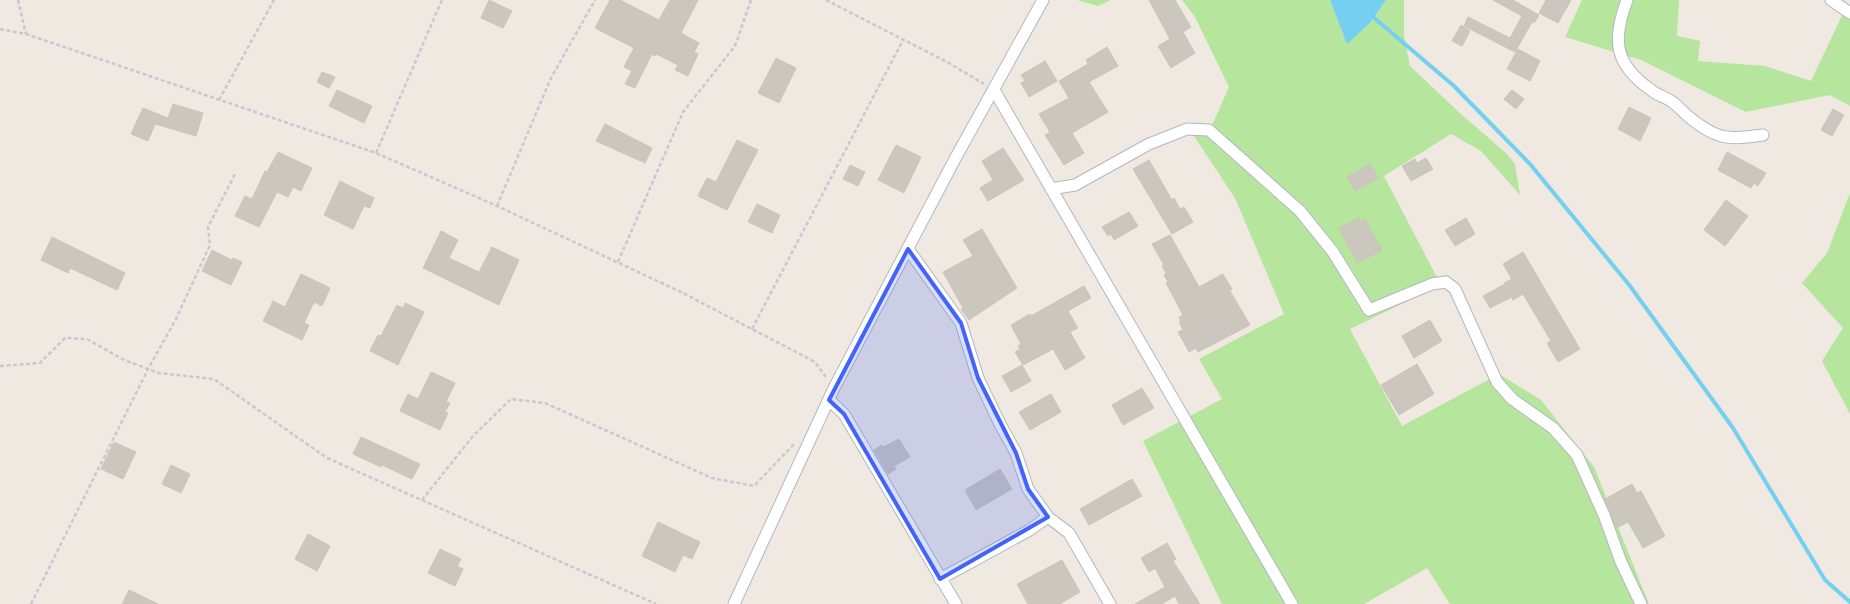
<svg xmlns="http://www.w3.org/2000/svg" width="1850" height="604" font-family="'Alegreya Sans',sans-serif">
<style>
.green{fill:#b6e59e}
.water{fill:#75cff0}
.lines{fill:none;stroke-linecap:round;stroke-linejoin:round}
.stream{stroke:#75cff0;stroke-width:4}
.building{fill:#cbc7bf;stroke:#cbc5ba}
.minor-casing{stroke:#b4b7c1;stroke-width:13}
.path{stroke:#c9c9c9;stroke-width:2.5;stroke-dasharray:4 2.5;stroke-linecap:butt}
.minor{stroke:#fff;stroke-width:11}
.marked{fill:#4264fb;fill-opacity:0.2;stroke:#4264fb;stroke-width:4;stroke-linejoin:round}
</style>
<rect width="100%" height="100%" fill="#efe9e1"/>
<!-- green -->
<path class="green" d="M1077,0H1111L1098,6Z
M1182,0H1330L1347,43L1370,23L1386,0H1404V36L1410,66L1462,115L1506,153L1515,164L1520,195L1481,151L1451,134L1384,176L1441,285L1350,329L1402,426L1499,374L1541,400L1594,467L1649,604H1450L1427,568L1364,604H1222L1143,441L1222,399L1199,359L1284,314L1235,198L1194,136L1213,123L1229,87L1195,17Z
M1582,0H1679L1677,36L1700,41L1698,61L1765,66L1811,81L1847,5L1850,6V106L1830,95L1746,112L1641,60L1565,37Z
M1850,193V414L1822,361L1843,328L1802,283L1827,253Z"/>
<!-- water -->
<path class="water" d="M1330,0H1386L1370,23L1347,44Z"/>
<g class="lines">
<!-- stream -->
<path class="stream" d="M1372,16L1454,86L1530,164L1630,286L1733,428L1825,580L1850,602"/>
</g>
<!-- building -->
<path class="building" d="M489,0L512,11L503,28L481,18Z
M610,0H620L659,20L670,0H698L681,33L699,43L694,52L698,54L688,76L675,70L678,65L656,54L655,56L652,54L635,88L625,84L632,71L624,67L634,48L595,28Z
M1149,0H1175L1191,27L1183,32L1195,53L1171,68L1158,46L1170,39Z
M1493,0H1513L1539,15L1534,23L1532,22L1515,52L1464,26L1468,17L1510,38L1522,16Z
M1546,0H1571L1558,23L1539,13Z
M1461,25L1470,31L1462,46L1452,41Z
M1107,47L1118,66L1089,82L1108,112L1072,133L1084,153L1064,165L1045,135L1050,132L1039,114L1069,98L1059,81L1088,64L1086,60Z
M1518,49L1540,61L1530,81L1507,69Z
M776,58L796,68L779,103L758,93Z
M1045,61L1057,81L1029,97L1021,83L1025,81L1021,75Z
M322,72L335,77L329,88L317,82Z
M337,90L372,106L364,123L329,106Z
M1512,90L1524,99L1516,109L1504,99Z
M173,104L203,113L196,136L155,124L148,141L131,134L143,108L168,118Z
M1629,107L1651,118L1640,141L1618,129Z
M1833,109L1844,115L1832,136L1821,130Z
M605,124L652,148L645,163L596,141Z
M737,140L758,150L727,210L698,196L707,178L716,182Z
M896,145L921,157L904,193L878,180Z
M1003,148L1024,180L988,201L980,188L993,180L982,161Z
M278,152L312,168L301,191L293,187L288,197L277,192L259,227L235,216L245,196L252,199L265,171L267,172Z
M1727,152L1766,173L1758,186L1754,183L1751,188L1718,170Z
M1426,158L1433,169L1411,181L1402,166L1415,159L1417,163Z
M1149,160L1172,200L1174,198L1180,209L1184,207L1193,222L1172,234L1133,169Z
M1370,164L1379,178L1355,191L1347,177Z
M850,165L865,172L858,186L843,179Z
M340,181L374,198L370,208L364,206L353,229L324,215Z
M1726,200L1748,216L1725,246L1704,230Z
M757,204L780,215L772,233L748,222Z
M1129,212L1138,226L1114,240L1111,234L1108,236L1102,227Z
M1359,218L1360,221L1365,219L1382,250L1357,263L1339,228Z
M1466,218L1475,234L1455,246L1445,230Z
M982,229L1017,288L969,320L961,309L963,308L943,272L973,256L963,240Z
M441,231L458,240L449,258L479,272L492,247L519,260L499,305L423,268Z
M1170,235L1199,287L1223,274L1232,289L1230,291L1250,325L1198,352L1196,348L1189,352L1178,332L1183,330L1179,322L1181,321L1179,317L1183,315L1166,283L1168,282L1164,275L1166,273L1162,266L1164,265L1152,244Z
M52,237L125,273L117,290L70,268L68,273L41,260Z
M212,250L232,260L233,258L242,262L231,285L202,271Z
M1523,252L1580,349L1558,362L1547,343L1551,341L1523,294L1513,300L1512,297L1490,308L1483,296L1505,284L1504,283L1512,279L1503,264Z
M301,274L330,288L322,306L314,302L304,323L309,325L302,340L263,321L273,301L285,307Z
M1084,286L1091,298L1068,311L1078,328L1070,332L1085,358L1065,370L1053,349L1023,365L1015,352L1020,349L1018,346L1021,344L1011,325L1030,314L1031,316Z
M405,303L424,312L398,365L370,351L378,335L381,336L397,305L403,308Z
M1430,320L1442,341L1414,358L1402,336Z
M1417,364L1434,394L1399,415L1381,385Z
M1022,365L1031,381L1011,392L1002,376Z
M431,372L455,383L446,402L450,403L445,412L448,413L440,430L400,411L408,394L418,399Z
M1142,388L1154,408L1123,425L1112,405Z
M1051,394L1061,412L1030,430L1019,412Z
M361,437L420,464L412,479L382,465L381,467L353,454Z
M899,439L910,457L894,466L896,469L888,474L874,450L882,445L883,447Z
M114,442L136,452L123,479L101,469Z
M171,465L190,474L181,493L162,484Z
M1000,469L1012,489L976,510L965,490Z
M1132,479L1142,496L1089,525L1080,509Z
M1632,484L1637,493L1641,491L1665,536L1643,548L1628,522L1617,528L1605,499Z
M658,522L700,542L692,559L683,555L675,572L642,556Z
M308,534L330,546L317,571L295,559Z
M1167,543L1176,559L1173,561L1200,604H1179L1175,596L1162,604H1135L1165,587L1155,568L1149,572L1141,558Z
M440,549L461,559L457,566L463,569L455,586L428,573Z
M1062,560L1080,592L1060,604H1028L1017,584Z
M129,590L158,604H122Z"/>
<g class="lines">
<!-- minor casing -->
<g class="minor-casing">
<path id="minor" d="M1627,0C1612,40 1614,64 1651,90C1657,95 1665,97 1671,101C1678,106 1683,112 1689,117C1717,140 1728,140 1763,135
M1831,0L1850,13
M994,90L1292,604
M1051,189L1075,185L1149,144L1187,129L1209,130L1300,211L1333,252L1369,310L1432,284L1446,282L1455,289L1497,382L1512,399L1553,428L1577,455L1604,515L1621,562L1641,604
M908,249L961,323L978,378L999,422L1016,453L1028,489L1048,517L1069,533L1110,604
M829,400L844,414L956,604
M940,579L1028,531L1048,517
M734,604L834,388L956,157L1043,0"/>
</g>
<!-- path -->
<path class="path" d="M18,0L26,34
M826,0L949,63L984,84
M0,29L26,34L376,153L497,206L681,292L815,362L826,377
M219,100L274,0
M376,153L442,0
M497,206L551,78L595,0
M618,262L683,112L735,46L751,0
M752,329L903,40
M0,366L40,363L65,338L87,339L124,360L159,373L214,379L327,458L656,604
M422,500L473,436L511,399L545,403L712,478L754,486L794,444
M31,604L148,369L176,319L210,245L208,227L235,174"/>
<!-- minor -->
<use href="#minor" class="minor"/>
</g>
<!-- marked area -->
<path class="marked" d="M908,249L961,323L978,378L1016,453L1028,489L1048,517L940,579L844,414L829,400Z"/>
</svg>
